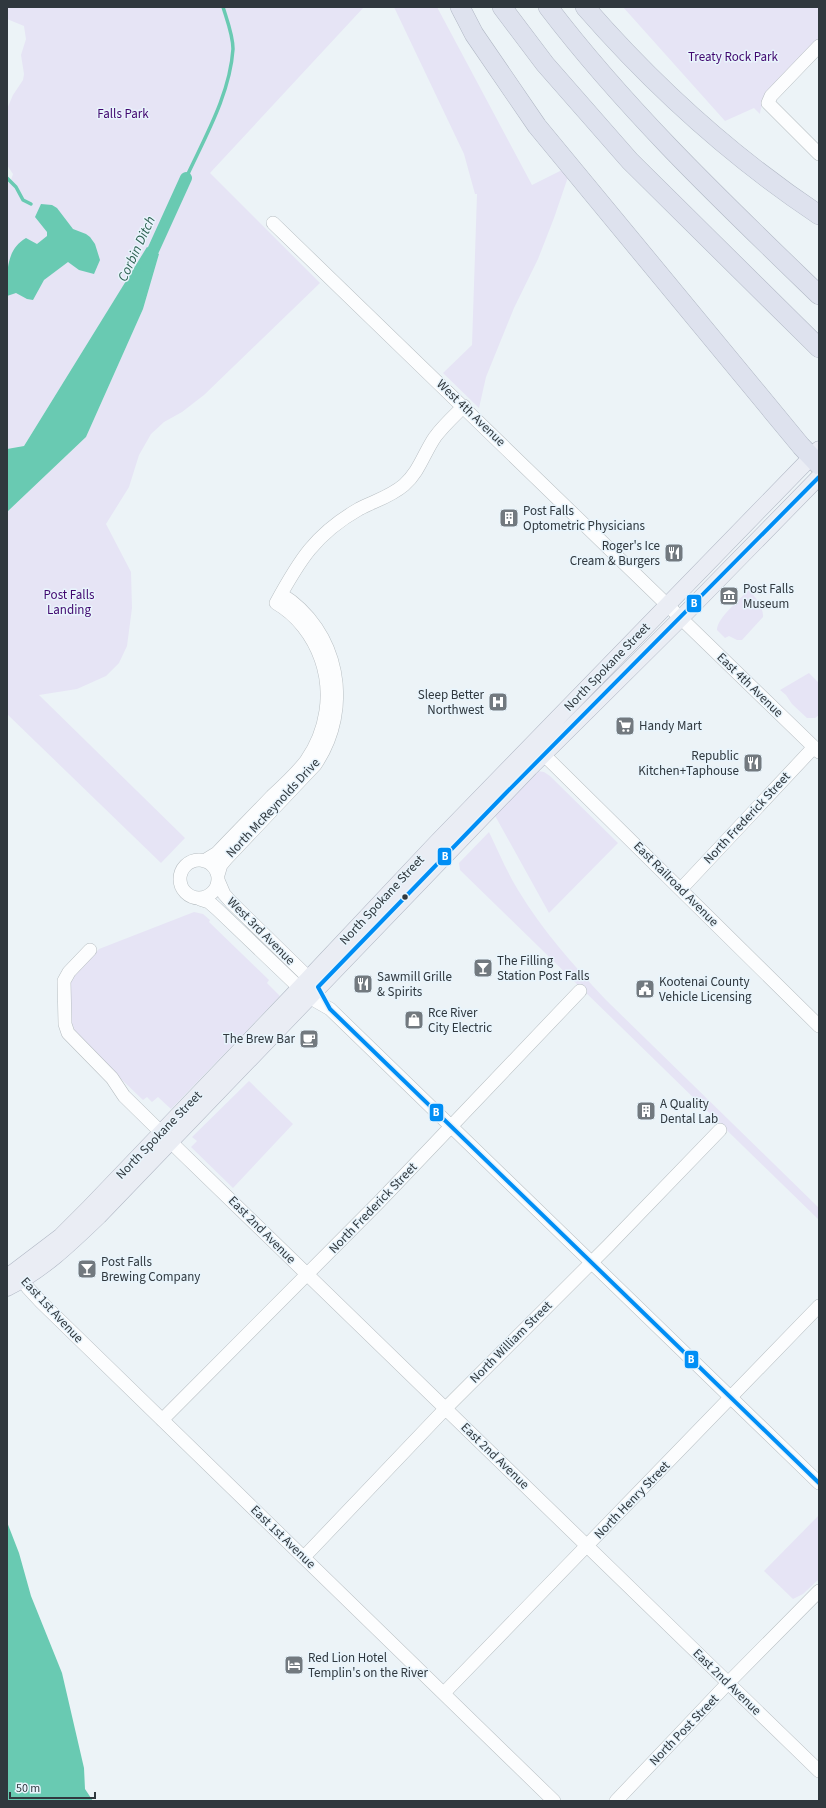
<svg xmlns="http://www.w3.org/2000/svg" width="826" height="1808" font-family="'Source Sans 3',sans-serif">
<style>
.green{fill:#e6e4f5}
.water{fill:#69cab2}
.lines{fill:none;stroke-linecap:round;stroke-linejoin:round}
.stream{stroke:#69cab2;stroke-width:3.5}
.canal{stroke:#69cab2;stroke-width:12}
.minor-casing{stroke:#b7bec2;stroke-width:14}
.major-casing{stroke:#b0b7c4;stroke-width:17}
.highway-casing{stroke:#b0b7c4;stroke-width:20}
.minor{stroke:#fcfdfe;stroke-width:13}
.major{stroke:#eaedf4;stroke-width:16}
.highway{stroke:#dee2ee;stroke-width:19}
.bus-1-casing{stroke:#e8f4fc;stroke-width:7}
.bus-1{stroke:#008ef5;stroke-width:4}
.bus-dot{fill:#30383e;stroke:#e8f4fc;stroke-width:1.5}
.labels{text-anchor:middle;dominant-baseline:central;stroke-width:3;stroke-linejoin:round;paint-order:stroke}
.park-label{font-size:13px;fill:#41076f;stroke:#e8f4fc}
.street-label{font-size:13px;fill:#30383e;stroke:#e8f4fc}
.poi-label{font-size:13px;fill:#30383e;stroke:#e8f4fc;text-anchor:start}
.water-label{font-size:14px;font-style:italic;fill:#2d6050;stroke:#e8f4fc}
.line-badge{stroke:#e8f4fc;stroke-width:1.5}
.badge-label{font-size:11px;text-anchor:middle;font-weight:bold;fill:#fff}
</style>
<rect width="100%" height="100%" fill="#ecf3f7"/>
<!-- green -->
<path class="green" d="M7,7H364L210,173L320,283L204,395L182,412L164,422L151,434L139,455L129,487L106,524L131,572L132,608L127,646L119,663L106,676L77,689L39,695L185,838L161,863L7,714V512L86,437L143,309L159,254L147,248L24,446L7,449V184L11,180L13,174L7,165V109L13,95L23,80L24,74L21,55L26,39L24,26L7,19Z
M394,7H437L532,185L562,170L568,177L554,218L538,259L514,308L486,377L479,408L443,373L472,345L477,194H475L464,154Z
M623,7H819V39C802,57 762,90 760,114L754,108L725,121Z
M749,590C755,596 764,608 763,617L742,640H737L729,636L725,638L717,630C717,618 740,599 749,590Z
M809,673L819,683V715L815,718H807L792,704L786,695L780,690Z
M537,771L544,772L550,776L618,843L549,913L493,812Z
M489,832C498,851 507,872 518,890C542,930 574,966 606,1000L819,1208V1220L460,870L459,863Z
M194,912L203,914L210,920L209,922L269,980L267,983L280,996L171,1109L158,1097L152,1102L147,1097L143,1100L75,1035L71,1027L69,985L71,977L99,949Z
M249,1081L293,1124L233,1188L191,1147L197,1141L192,1137Z
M819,1515V1579L803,1594L793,1599L764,1571Z"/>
<!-- water -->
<path class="water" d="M41,204L52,205L57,208L73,229L86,234L90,237L95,244L100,260L94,274L79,270L68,262L44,280L33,300L27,299L16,293L7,296C7,275 5,250 26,238L37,244L47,236V232L35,217Z
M147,247L159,254L143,309L86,437L7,512V449L24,446Z
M7,1522L19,1553L31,1596L62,1673L84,1768L85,1789L93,1801H7Z"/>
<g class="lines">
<!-- stream -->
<path class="stream" d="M7,178L16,187L23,200L31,204
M186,178C205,137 230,94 233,49C233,35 227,20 223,7"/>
<!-- canal -->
<path class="canal" d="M146,266L186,178"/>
<!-- minor casing -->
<g class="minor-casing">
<path id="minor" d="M819,46L771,96L768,103L819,154
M273,223L819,752
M537,748L819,1026
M180 879a19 19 0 1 1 38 0a19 19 0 1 1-38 0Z
M204,861L217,853C235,834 254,815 272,796C284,785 296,774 306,761C327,731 333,693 321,659C313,636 297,615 276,603C299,561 315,534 359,509C374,501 390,497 404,485C419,472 424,453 435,437C443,426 454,416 464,406
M218,875L221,865L226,859L315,765C354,708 339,630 281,594
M218,880L224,894L231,902L316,985
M681,889L814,747
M200,899L209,902L217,909L309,997L330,1009L819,1483
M90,950L69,972L64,981L65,1024L68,1033L112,1078L124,1096L180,1151L819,1771
M17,1272L28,1288L41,1302L554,1801
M162,1420L379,1202L580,991
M304,1557L446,1408L608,1246L720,1130
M444,1693L819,1306
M616,1801L728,1683L819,1591"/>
</g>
<!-- major casing -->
<g class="major-casing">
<path id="major" d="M7,1277L61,1236L89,1208L291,997L436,843L819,449
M7,1288C42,1271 71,1243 99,1216L530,768L681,618L819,477"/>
</g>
<!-- highway casing -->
<g class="highway-casing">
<path id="highway" d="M460,7L474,34L537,126L801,446L819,465
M502,7L545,64L630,161L819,348
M548,7C628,112 724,203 819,295
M585,7C653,85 732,157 819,215"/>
</g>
<!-- minor -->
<use href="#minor" class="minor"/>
<!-- major -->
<use href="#major" class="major"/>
<!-- highway -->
<use href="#highway" class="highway"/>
<!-- bus-1 casing -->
<g class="bus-1-casing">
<path id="bus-1" d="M819,477L505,794L318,987L330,1009L819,1483"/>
</g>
<!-- bus-1 -->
<use href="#bus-1" class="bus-1"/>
</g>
<!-- icons -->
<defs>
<g id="building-square" transform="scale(1)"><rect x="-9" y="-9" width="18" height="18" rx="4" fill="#72797f" stroke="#e8f4fc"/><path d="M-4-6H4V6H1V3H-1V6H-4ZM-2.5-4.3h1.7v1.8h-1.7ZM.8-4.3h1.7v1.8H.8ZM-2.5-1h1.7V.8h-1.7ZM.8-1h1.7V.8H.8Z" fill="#fff"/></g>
<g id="restaurant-square" transform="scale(1)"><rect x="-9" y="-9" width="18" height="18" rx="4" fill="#72797f" stroke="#e8f4fc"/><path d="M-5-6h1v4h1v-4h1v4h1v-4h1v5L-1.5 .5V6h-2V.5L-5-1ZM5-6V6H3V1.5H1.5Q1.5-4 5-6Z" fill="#fff"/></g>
<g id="museum-square" transform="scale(1)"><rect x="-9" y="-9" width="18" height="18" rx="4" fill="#72797f" stroke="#e8f4fc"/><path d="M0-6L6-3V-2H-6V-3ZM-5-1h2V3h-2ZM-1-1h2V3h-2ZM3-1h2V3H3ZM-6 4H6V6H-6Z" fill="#fff"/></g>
<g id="hospital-square" transform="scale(1)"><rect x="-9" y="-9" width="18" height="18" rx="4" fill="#72797f" stroke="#e8f4fc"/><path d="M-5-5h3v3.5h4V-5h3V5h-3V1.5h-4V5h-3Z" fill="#fff"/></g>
<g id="supermarket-square" transform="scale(1)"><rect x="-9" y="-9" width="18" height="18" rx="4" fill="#72797f" stroke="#e8f4fc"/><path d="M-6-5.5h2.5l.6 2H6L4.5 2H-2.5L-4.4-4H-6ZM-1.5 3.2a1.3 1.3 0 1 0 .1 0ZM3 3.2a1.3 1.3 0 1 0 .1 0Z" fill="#fff"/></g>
<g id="bar-square" transform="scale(1)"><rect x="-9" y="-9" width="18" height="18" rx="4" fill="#72797f" stroke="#e8f4fc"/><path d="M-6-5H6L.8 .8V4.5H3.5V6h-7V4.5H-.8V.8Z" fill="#fff"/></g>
<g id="civic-square" transform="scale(1)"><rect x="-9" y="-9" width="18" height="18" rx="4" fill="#72797f" stroke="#e8f4fc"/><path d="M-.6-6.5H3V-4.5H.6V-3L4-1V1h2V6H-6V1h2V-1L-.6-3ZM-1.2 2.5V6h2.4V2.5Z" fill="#fff"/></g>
<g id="shop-square" transform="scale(1)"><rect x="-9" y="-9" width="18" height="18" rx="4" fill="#72797f" stroke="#e8f4fc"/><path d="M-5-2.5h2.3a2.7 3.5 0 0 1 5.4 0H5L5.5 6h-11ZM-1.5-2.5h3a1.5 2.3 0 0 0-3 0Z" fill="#fff"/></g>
<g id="cafe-square" transform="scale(1)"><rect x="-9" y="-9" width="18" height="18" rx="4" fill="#72797f" stroke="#e8f4fc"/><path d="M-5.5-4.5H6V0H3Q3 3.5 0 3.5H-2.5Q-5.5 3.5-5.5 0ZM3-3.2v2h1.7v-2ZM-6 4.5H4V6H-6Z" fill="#fff"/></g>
<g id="hotel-square" transform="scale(1)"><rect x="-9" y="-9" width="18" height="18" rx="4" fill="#72797f" stroke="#e8f4fc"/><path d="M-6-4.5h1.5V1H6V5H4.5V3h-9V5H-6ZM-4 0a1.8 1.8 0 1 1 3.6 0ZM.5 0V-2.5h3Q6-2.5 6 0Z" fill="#fff"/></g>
</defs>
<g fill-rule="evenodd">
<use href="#building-square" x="509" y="518"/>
<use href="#restaurant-square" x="674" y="553"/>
<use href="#museum-square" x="729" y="596"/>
<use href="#hospital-square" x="498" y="702"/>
<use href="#supermarket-square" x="625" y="726"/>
<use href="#restaurant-square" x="753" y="763"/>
<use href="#bar-square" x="483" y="968"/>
<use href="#restaurant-square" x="363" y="984"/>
<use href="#civic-square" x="645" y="989"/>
<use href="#shop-square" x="414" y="1020"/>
<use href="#cafe-square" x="309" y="1039"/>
<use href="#building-square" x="646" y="1111"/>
<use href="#bar-square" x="87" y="1269"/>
<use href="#hotel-square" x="294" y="1665"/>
</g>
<!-- markers -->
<circle class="bus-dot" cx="405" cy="897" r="3.5"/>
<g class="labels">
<!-- park labels -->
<g class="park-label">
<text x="733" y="57">Treaty Rock Park</text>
<text x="123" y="114">Falls Park</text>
<text x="69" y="595">Post Falls<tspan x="69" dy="15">Landing</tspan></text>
</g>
<!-- street labels -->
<g class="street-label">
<text transform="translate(471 413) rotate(44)">West 4th Avenue</text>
<text transform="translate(607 667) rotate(-46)">North Spokane Street</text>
<text transform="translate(750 685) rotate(44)">East 4th Avenue</text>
<text transform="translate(273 808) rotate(-47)">North McReynolds Drive</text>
<text transform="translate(747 818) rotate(-47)">North Frederick Street</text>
<text transform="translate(676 884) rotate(45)">East Railroad Avenue</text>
<text transform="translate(382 900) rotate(-47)">North Spokane Street</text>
<text transform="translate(261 931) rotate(45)">West 3rd Avenue</text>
<text transform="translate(159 1135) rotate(-46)">North Spokane Street</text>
<text transform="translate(373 1208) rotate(-46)">North Frederick Street</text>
<text transform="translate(262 1230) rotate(45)">East 2nd Avenue</text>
<text transform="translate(52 1310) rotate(47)">East 1st Avenue</text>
<text transform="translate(511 1342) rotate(-45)">North William Street</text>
<text transform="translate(495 1456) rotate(44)">East 2nd Avenue</text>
<text transform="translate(632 1500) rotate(-46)">North Henry Street</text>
<text transform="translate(283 1537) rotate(44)">East 1st Avenue</text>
<text transform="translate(727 1682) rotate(44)">East 2nd Avenue</text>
<text transform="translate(684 1730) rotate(-46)">North Post Street</text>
</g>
<!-- poi labels -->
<g class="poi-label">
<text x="523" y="511">Post Falls<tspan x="523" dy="15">Optometric Physicians</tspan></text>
<text x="660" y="546" text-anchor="end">Roger's Ice<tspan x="660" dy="15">Cream &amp; Burgers</tspan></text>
<text x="743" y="589">Post Falls<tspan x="743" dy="15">Museum</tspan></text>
<text x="484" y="695" text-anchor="end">Sleep Better<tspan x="484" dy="15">Northwest</tspan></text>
<text x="639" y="726">Handy Mart</text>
<text x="739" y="756" text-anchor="end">Republic<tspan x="739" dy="15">Kitchen+Taphouse</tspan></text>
<text x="497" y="961">The Filling<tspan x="497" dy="15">Station Post Falls</tspan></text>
<text x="377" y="977">Sawmill Grille<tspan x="377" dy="15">&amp; Spirits</tspan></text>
<text x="659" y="982">Kootenai County<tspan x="659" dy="15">Vehicle Licensing</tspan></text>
<text x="428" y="1013">Rce River<tspan x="428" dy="15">City Electric</tspan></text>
<text x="295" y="1039" text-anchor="end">The Brew Bar</text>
<text x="660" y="1104">A Quality<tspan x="660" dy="15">Dental Lab</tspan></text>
<text x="101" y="1262">Post Falls<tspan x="101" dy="15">Brewing Company</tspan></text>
<text x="308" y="1658">Red Lion Hotel<tspan x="308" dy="15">Templin's on the River</tspan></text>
</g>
<!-- water labels -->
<g class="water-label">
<text transform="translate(137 249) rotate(-65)">Corbin Ditch</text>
</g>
</g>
<g class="line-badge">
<rect x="686" y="594" width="16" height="19" rx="4" fill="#008ef5"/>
<rect x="437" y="847" width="15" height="19" rx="4" fill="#008ef5"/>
<rect x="429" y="1103" width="15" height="19" rx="4" fill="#008ef5"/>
<rect x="684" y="1350" width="15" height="19" rx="4" fill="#008ef5"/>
</g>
<g class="badge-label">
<text x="694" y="607">B</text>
<text x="445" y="860">B</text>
<text x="436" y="1116">B</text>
<text x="691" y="1363">B</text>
</g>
<!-- border -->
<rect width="826" height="1808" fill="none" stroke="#30383e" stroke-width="16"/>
<!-- scale -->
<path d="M10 1792v6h85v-6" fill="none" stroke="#30383e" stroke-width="2"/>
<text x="16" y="1792" font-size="12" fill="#30383e" stroke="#e8f4fc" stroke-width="3" paint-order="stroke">50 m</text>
</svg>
